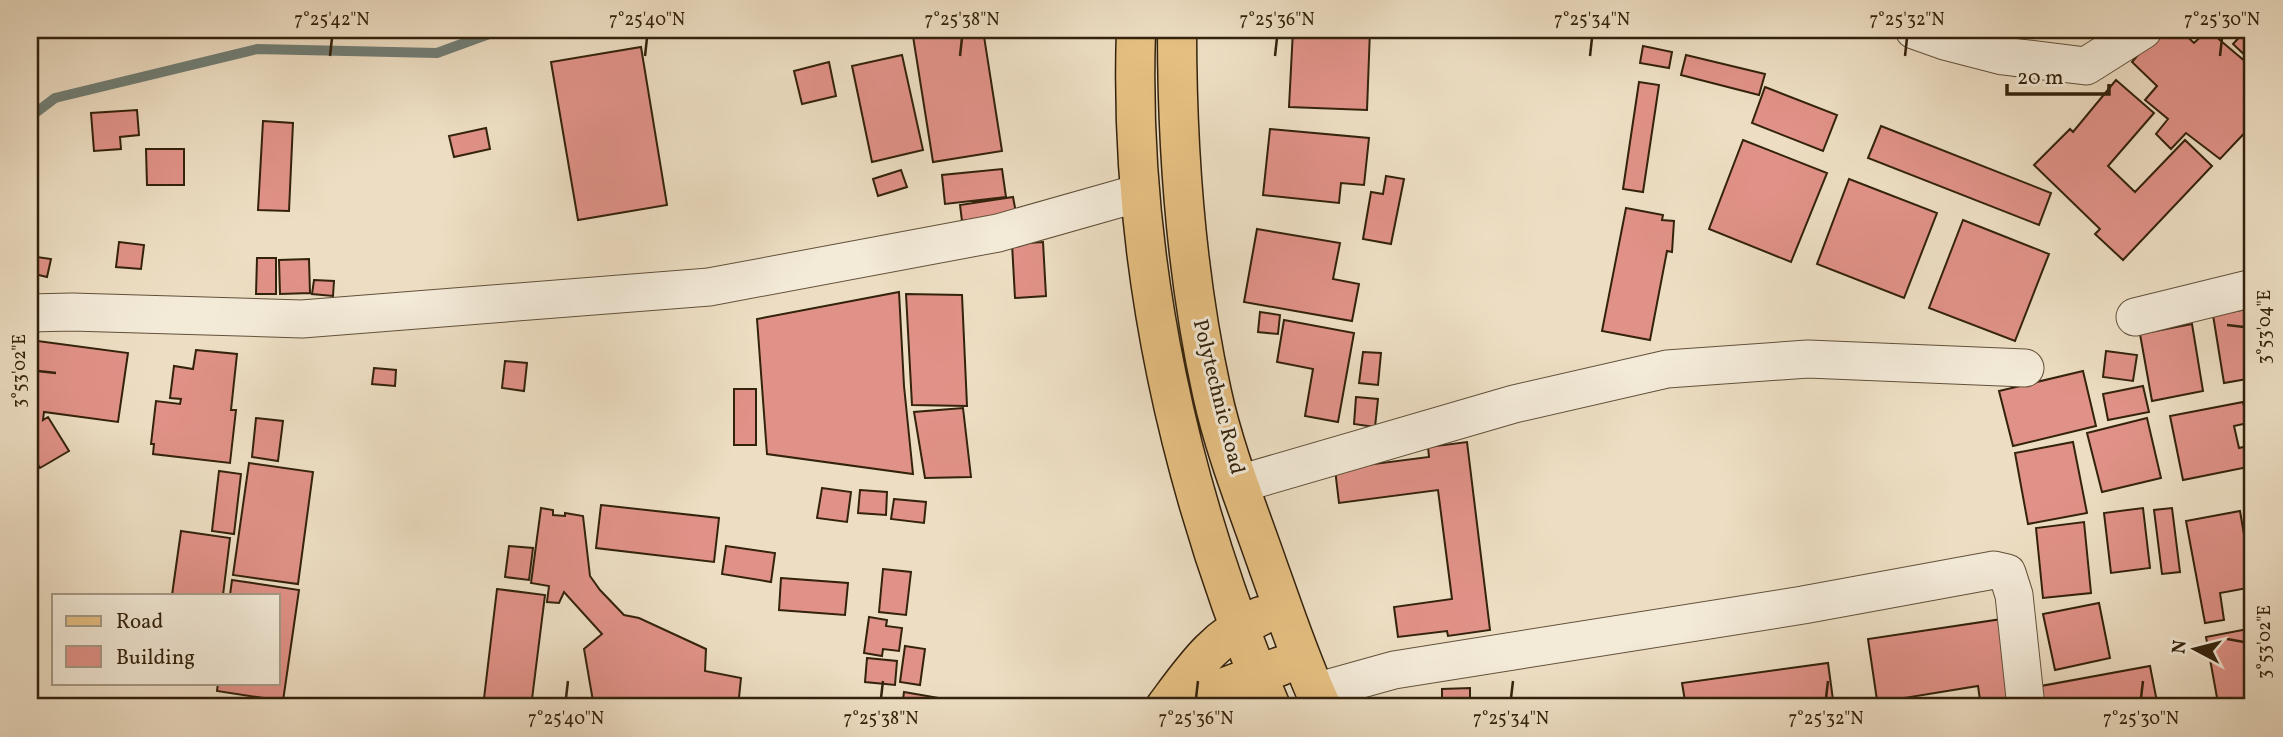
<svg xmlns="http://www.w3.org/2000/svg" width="2283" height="737" font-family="Vollkorn,serif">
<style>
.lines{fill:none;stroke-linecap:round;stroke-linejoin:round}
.stream{stroke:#717e76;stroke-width:10}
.building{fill:#e19288;stroke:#33220c;stroke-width:2}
.minor-casing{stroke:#62513a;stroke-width:39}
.major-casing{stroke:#33220c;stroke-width:41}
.minor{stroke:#f3ead8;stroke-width:37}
.major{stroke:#e6bf82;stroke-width:38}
.ticks{fill:none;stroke:#33220c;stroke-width:2.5}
.labels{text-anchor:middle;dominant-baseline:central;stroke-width:6;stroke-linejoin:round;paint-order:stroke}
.street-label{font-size:21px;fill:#33220c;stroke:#f3ead8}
.neatline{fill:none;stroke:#33220c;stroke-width:2.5}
.ticks-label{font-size:18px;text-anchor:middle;fill:#33220c}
</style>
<rect width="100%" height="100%" fill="#eddec3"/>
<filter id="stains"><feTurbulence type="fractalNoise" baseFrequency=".00286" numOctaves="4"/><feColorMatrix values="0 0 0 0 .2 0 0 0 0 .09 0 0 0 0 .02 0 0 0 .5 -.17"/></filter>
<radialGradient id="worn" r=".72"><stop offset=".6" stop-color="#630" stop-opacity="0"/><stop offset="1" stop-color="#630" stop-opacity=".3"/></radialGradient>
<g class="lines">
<!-- stream -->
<path class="stream" d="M30,117L55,98L257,49L437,53L500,30"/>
</g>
<!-- building -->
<path class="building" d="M912,30H983L1002,151L933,162Z
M1293,30H1370L1367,110L1289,107Z
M2159,30H2180L2194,43L2208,30L2253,68V124L2220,159L2186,133L2171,149L2156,134L2168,119L2145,100L2157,86L2132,62Z
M2246,30H2253L2251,61L2233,44Z
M1643,46L1672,52L1669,68L1640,63Z
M641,47L667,205L578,220L551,62Z
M902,55L923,150L872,162L852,66Z
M1686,55L1765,74L1759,95L1681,75Z
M829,62L836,96L802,104L794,71Z
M2116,80L2154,113L2108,166L2135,192L2185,140L2212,166L2123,260L2095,234L2100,229L2034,165L2070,129L2073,132Z
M1639,82L1659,85L1643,192L1623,189Z
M1765,87L1837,115L1823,151L1752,123Z
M137,110L139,135L120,137L121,149L94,151L91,113Z
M263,121L293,123L289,211L258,210Z
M1881,126L2051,193L2039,225L1868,158Z
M486,128L490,149L454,157L449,136Z
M1270,129L1369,138L1364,185L1341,183L1339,203L1263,195Z
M1743,140L1827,173L1791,262L1709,229Z
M146,149H184V185H147Z
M1002,169L1006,197L945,204L942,175Z
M901,170L907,187L878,196L873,179Z
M1386,176L1404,179L1391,244L1363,239L1371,192L1383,194Z
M1849,179L1937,213L1904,298L1817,264Z
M1013,197L1016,213L962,221L960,205Z
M1626,208L1663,215L1662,220L1674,221L1672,252L1667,251L1650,340L1602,331Z
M1963,220L2049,254L2015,341L1929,308Z
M1257,229L1340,243L1333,279L1359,284L1352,321L1244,302Z
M119,242L144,245L141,269L116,267Z
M1043,242L1046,296L1015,298L1012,244Z
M30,256L51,259L47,277L30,273Z
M257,258H276V294H256Z
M309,259L310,293L280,294L279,260Z
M314,280L334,281L333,296L312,294Z
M899,292L904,386L913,474L767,454L757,319Z
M906,294L962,295L967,406L912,405Z
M2253,308V378L2224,383L2213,315Z
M1260,312L1280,315L1278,334L1258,332Z
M1284,320L1354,333L1338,422L1305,416L1313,369L1277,362Z
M2192,324L2203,391L2152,401L2140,334Z
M30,340L128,353L118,422L44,412L43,420L48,417L69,451L40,468L30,451Z
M196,350L237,354L231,410H236L230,463L153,454L154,444H151L156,401L180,404L181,399L170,398L174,366L193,369Z
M2106,351L2137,355L2133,381L2103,377Z
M1363,352L1381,353L1378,385L1359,383Z
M505,361L527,363L524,391L502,388Z
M374,368L396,370L395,386L372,384Z
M2083,371L2096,426L2013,446L1999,391Z
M2143,386L2149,412L2108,420L2103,394Z
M734,389H756V445H734Z
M1356,397L1378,399L1375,427L1354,424Z
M2243,402L2248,423L2234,426L2239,448L2252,445L2253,466L2183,480L2170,416Z
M963,408L971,477L925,478L914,412Z
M256,418L283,421L278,461L252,457Z
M2147,418L2161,478L2102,492L2087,433Z
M1467,442L1490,630L1448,636L1447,631L1398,637L1394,607L1452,599L1438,490L1339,503L1335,469L1429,457L1428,447Z
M2073,442L2087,513L2028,524L2015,453Z
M249,463L313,472L298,584L233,575Z
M219,471L241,474L234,534L212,531Z
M822,488L851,492L847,522L817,518Z
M860,490L887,492L886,515L858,513Z
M894,499L926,502L924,523L891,519Z
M601,505L719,518L714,562L596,548Z
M541,508L553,510V515L565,516V513L583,516L590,576L600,590L624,615L639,618L706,649L705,671L741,678L738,707H594L584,649L602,634L564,592L559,603L547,602L549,586L531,583Z
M2143,508L2150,568L2111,573L2104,513Z
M2172,508L2180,572L2162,574L2154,510Z
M2240,511L2253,587L2220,593L2224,620L2205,623L2186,521Z
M2084,522L2091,593L2043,598L2036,528Z
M181,531L230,538L223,595H172Z
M509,546L533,548L529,580L505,577Z
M726,546L775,553L771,582L722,574Z
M883,569L911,572L906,615L879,612Z
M781,578L848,583L845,615L779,610Z
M232,580L299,590L283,701L217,691L218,683H278V595H230Z
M497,589L545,595L531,707H483Z
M2099,603L2110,658L2055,670L2043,614Z
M869,617L887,620L886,626L902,628L899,651L883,649L882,656L864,653Z
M2002,619L2014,704L1981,707L1978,686L1904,698L1905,707H1878L1868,639Z
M2253,628V697L2218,703L2206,637Z
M905,646L925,649L920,685L900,682Z
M867,658L897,661L895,685L865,682Z
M1828,663L1834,707H1686L1682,683Z
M2150,666L2158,707H2033L2030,688Z
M1470,688V699L1442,700V689Z
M904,692L939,698L937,707H902Z
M218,699L244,702L274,707H217Z"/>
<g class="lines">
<!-- minor casing -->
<g class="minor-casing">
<path id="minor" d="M1914,30L1945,41L2003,56L2086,66L2143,30
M30,313L72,312L302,319L709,287L998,233L1139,193
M2135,317L2253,288
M1239,484L1514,404L1667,369L1808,359L2025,368
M1315,692L1394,670L1803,605L1994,570L2007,573L2014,595L2026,707"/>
</g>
<!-- major casing -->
<g class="major-casing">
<path id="major" d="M1136,30C1128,262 1181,494 1271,707
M1177,30C1177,151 1186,275 1212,393C1225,453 1249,511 1269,569C1286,616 1301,662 1322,707
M1165,707C1194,668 1215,636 1261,616
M1171,707L1281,666"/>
</g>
<!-- minor -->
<use href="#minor" class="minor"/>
<!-- major -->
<use href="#major" class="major"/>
</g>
<!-- ticks -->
<path class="ticks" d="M330,56L332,38M645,56L647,38M960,56L962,38M1275,56L1277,38M1590,56L1592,38M1905,56L1907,38M2220,56L2222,38M2227,325L2244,327M38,371L56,373M2227,639L2244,642M566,698L568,681M881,698L883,681M1196,698L1198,681M1511,698L1513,681M1826,698L1828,681M2141,698L2143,681"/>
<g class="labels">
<!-- street labels -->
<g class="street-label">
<text transform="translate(1218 397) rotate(76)">Polytechnic Road</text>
</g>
</g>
<!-- margin -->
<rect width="2283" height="737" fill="none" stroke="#eddec3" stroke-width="77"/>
<!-- legend -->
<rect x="52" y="594" width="228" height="91" fill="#f3ead8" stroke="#a69a86" stroke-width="2"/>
<rect x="66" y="616" width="35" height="10" fill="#e6bf82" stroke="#a69a86" stroke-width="2"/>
<text x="116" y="628" font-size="21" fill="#33220c">Road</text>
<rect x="66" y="646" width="35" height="21" fill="#e19288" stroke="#a69a86" stroke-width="2"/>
<text x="116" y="664" font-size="21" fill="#33220c">Building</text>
<!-- north arrow -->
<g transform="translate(2195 649) rotate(277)" stroke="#f3ead8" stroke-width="5" paint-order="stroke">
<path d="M0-5L12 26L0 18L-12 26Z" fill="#33220c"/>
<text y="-10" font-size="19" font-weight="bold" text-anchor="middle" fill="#33220c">N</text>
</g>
<!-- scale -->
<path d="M2007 84v10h102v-10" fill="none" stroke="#33220c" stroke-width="3.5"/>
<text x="2017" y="84" font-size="21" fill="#33220c" stroke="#f3ead8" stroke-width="5" paint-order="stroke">20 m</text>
<rect x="38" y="38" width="2206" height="660" class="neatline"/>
<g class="ticks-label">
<text x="332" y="25">7°25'42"N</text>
<text x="647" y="25">7°25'40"N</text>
<text x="962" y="25">7°25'38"N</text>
<text x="1277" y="25">7°25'36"N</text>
<text x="1592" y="25">7°25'34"N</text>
<text x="1907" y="25">7°25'32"N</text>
<text x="2222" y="25">7°25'30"N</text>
<text transform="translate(2264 327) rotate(-90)" y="6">3°53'04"E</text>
<text transform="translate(19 371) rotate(-90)" y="6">3°53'02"E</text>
<text transform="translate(2264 642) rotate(-90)" y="6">3°53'02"E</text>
<text x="566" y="724">7°25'40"N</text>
<text x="881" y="724">7°25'38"N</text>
<text x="1196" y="724">7°25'36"N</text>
<text x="1511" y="724">7°25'34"N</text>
<text x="1826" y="724">7°25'32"N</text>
<text x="2141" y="724">7°25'30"N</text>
</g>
<rect width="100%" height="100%" filter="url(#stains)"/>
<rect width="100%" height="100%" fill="url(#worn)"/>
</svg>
